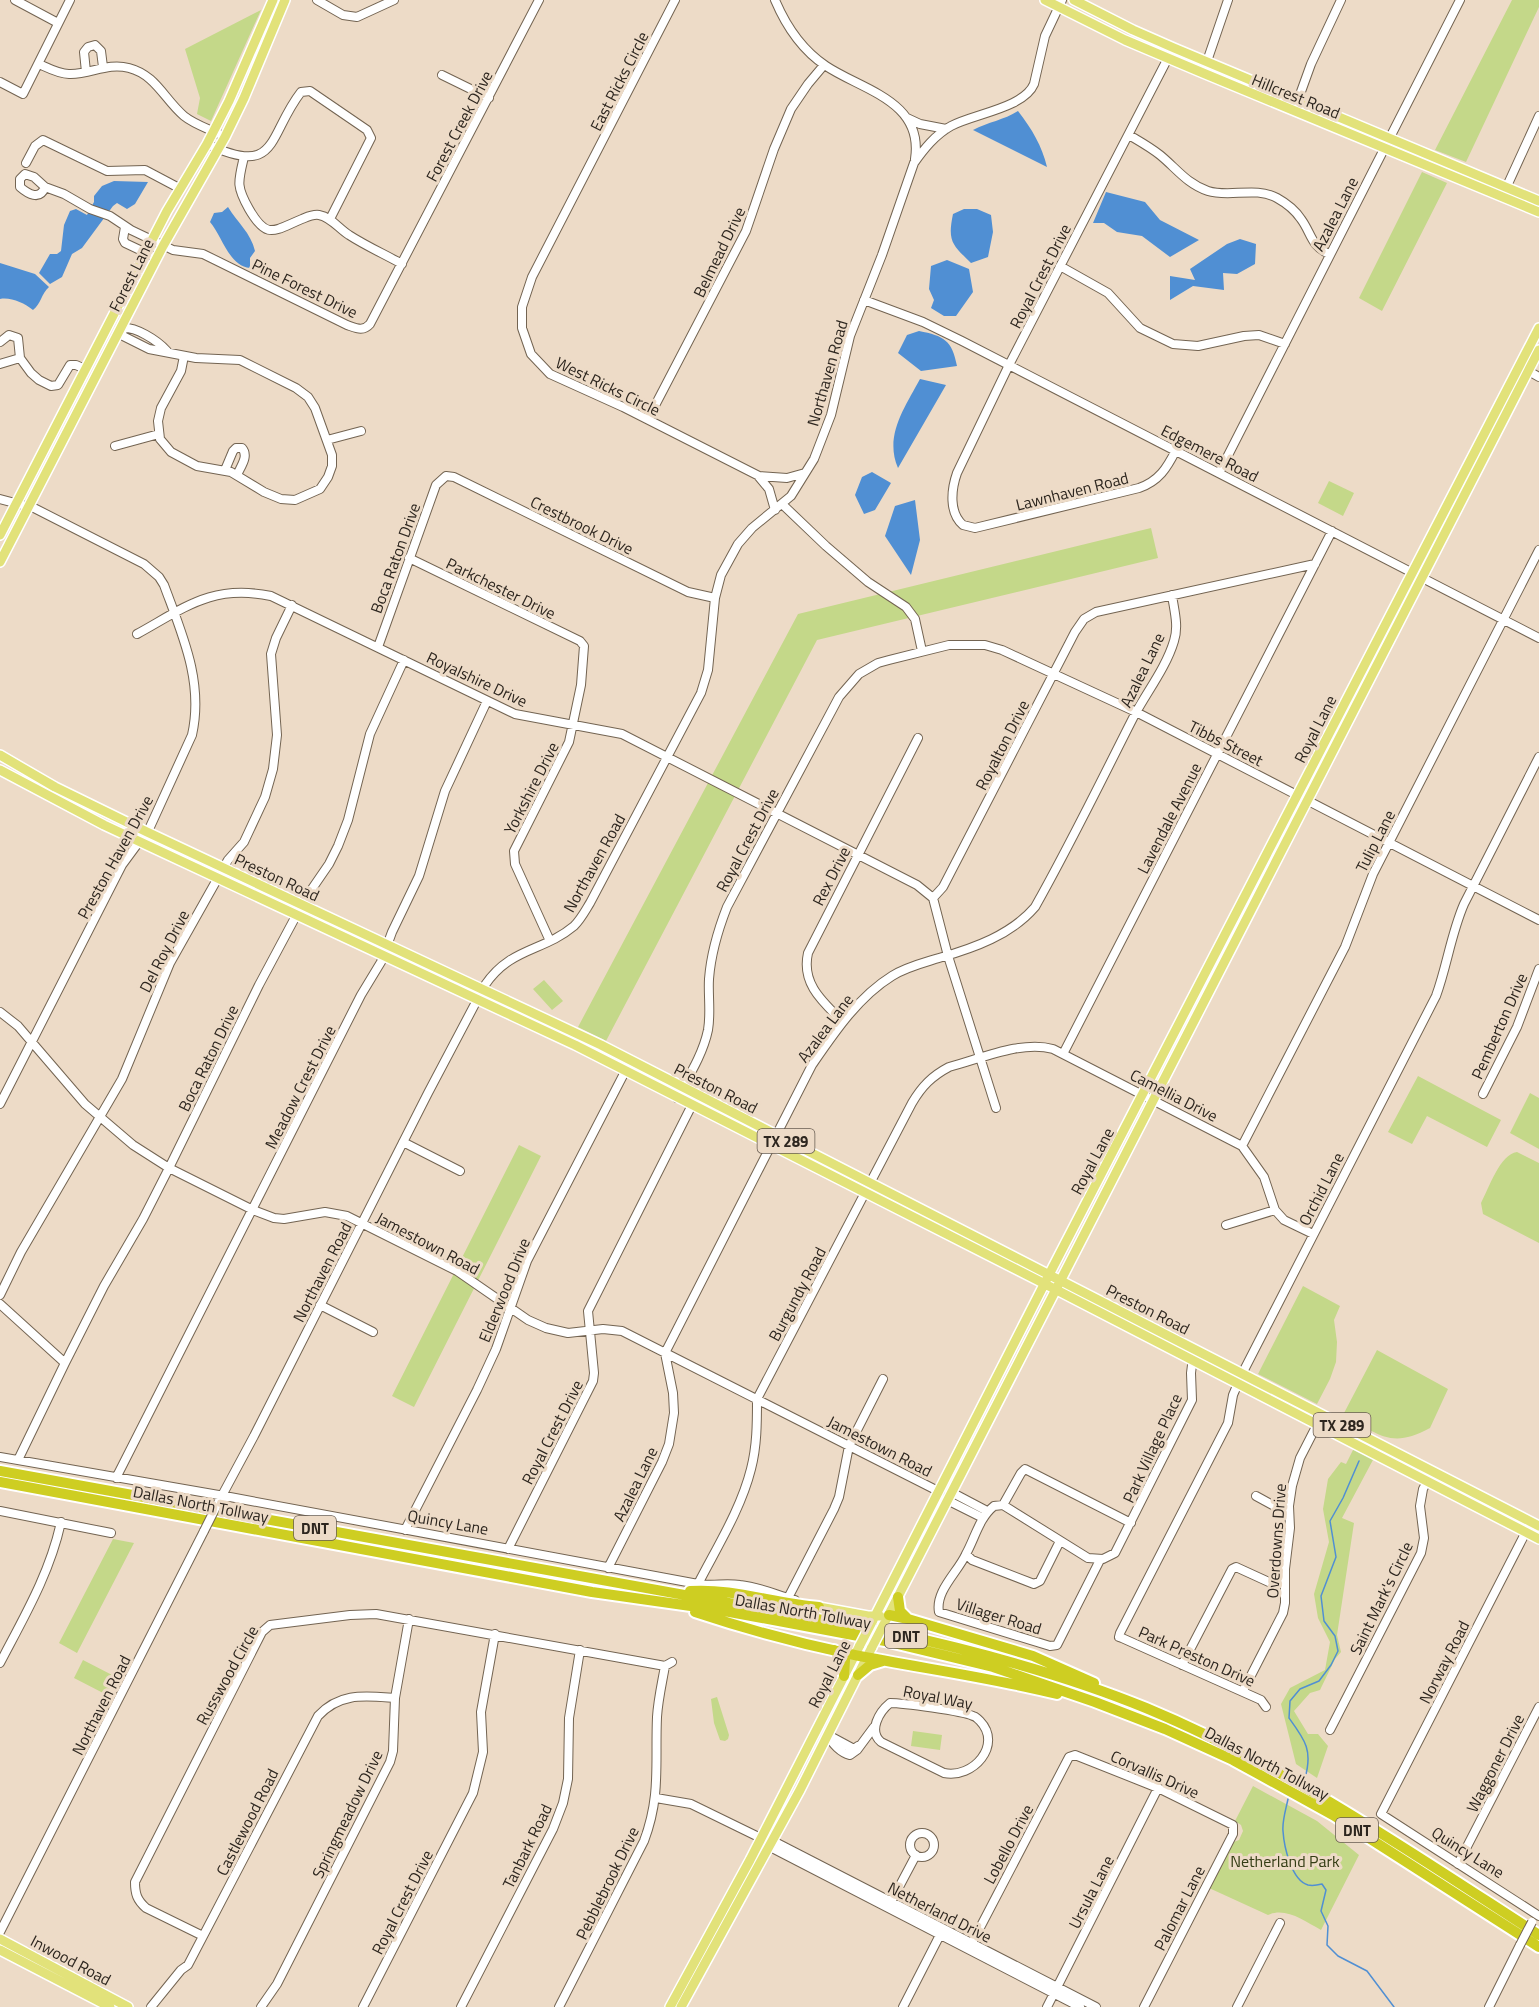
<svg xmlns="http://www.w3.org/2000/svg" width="1539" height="2007" font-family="'Titillium Web',sans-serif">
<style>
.green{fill:#c4d889}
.water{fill:#508fd3}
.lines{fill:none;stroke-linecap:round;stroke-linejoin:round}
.stream{stroke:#508fd3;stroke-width:1.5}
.minor-casing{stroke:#736452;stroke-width:10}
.major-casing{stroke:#fff;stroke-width:12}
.highway-casing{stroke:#fff;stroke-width:14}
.minor{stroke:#fff;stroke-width:8}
.major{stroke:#e2e27a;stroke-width:9}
.highway{stroke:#cece22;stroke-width:10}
.minor-bridge-casing{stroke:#736452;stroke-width:10;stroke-linecap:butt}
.major-bridge-casing{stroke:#fff;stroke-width:12;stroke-linecap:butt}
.minor-bridge{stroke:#fff;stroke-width:8}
.major-bridge{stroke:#e2e27a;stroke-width:9}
.labels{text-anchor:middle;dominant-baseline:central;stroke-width:6;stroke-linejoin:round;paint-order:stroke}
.shield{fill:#eddbc7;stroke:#675c51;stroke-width:1.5}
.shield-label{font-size:15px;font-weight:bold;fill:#2d261f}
.street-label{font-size:16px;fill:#2d261f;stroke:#eddbc7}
.park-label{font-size:16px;fill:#343d15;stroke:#eddbc7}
</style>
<rect width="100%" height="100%" fill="#eddbc7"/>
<!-- green -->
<path class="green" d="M1512,0H1539V7L1466,162L1435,150Z
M261,10L211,121L197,114L200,98L185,49Z
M1422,172L1447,183L1382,311L1359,298Z
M1329,481L1354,493L1343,516L1318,503Z
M1151,528L1158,558L817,640L606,1041L578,1027L798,614Z
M544,980L563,1001L552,1010L533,989Z
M1418,1076L1501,1120L1487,1147L1427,1116L1412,1144L1388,1132Z
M1530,1093L1539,1098V1149L1510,1133Z
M519,1145L541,1156L414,1407L392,1396Z
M1517,1152L1539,1163V1243L1483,1214L1481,1203C1489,1188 1500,1154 1517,1152Z
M1303,1286L1340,1306L1334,1320L1337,1342L1336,1362L1330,1379L1317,1404L1258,1374Z
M1377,1350L1448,1389L1430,1428C1390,1450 1378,1433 1343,1415Z
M1354,1448L1374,1458L1342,1518L1354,1523L1337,1635L1341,1652L1335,1659L1320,1690L1310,1693L1294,1711L1308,1734H1318L1328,1746L1317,1778L1296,1764L1281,1704L1290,1688L1325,1670L1330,1642L1318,1618L1314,1594L1329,1542L1323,1509L1328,1479L1341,1462L1346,1464Z
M113,1539L134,1543L77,1653L59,1643Z
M83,1660L116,1677L107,1695L74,1678Z
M717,1697L729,1735L728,1739L725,1741L720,1740L714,1723L711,1699Z
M913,1731L942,1735L940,1750L911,1746Z
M1253,1786L1317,1821L1359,1855L1321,1930C1304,1921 1286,1907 1268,1915L1209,1888L1231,1843L1239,1840L1243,1831L1241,1825L1235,1821Z"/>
<!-- water -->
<path class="water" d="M1018,111C1032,129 1042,146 1047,167L973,130C988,122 1004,120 1018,111Z
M114,181L148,182L135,204L127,209L117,203L113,206L82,248L72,254L62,277L50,284L39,273L50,254H57L61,251L64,225L70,211L76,209L87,215L94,202V196L102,186Z
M1106,192L1145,202L1160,220L1199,240L1170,257L1142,236L1117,232L1104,223H1093Z
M228,207C237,222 251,233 255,251L250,258V268C229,266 222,236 210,222L214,213L222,212Z
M964,209H977L991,215L993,232L988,257L971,263C953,245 947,242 953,214Z
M1240,239L1256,244L1255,264L1237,274L1223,273L1224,290L1193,286L1170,300V276L1195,280L1190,269L1227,244Z
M947,260L969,269L973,292L956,316H944L931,308L934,300L929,289L931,266Z
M0,263L35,274L49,287C41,294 41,304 33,310C24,303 11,297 0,299Z
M919,331C944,336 952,340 957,366L921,371L898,353L907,335Z
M920,379L946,385L898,468C884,436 905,407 920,379Z
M872,472L891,483L875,510L864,514L855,495L862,477Z
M915,500L920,540L911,575L885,536L895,506Z"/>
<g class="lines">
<!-- stream -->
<path class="stream" d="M1305,1778C1313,1750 1305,1740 1289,1718L1290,1701L1300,1689L1319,1681L1331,1665L1338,1651L1335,1636L1324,1621L1321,1596L1336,1557L1330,1521L1343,1498L1359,1461
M1288,1799C1286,1809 1282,1821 1283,1831C1284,1846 1291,1880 1308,1885C1312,1886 1318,1885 1322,1884L1326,1890L1321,1911L1328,1926L1327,1945L1338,1956L1367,1971L1394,2007"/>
<!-- minor casing -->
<g class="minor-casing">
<path id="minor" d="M15,0L58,23
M317,0L343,15L357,17L394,0
M675,0L532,277L522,307V328L531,354L550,374L623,407L759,476L787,478L805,473
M775,0C786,26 802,50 826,66C862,90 924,101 915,159
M1169,56L1009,365L957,473C951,490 949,513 963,525L975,528L1139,488C1159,481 1167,468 1176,450
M39,64C48,68 59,74 69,74C90,75 107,62 129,68C156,75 164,99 184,116C195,125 212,130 225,137
M86,72L84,52L88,47L95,45L101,51L103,67
M1203,73L1228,0
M442,75L489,98
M0,82L23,94L70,0
M1294,111L1311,64L1341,0
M907,118L920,124L946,129
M1129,135C1139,141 1150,147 1160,155C1176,168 1187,184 1208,191C1230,198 1255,186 1277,198C1286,203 1295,210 1301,219C1312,234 1310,245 1329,254
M207,144C279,178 267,136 301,92L310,91L367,130L371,138L330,219
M244,157C238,182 236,186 249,209C267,240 273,231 302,219C307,217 313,214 319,215C331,217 339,229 349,235C366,246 384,254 402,264
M26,163L35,146L43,140L107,171L145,170L179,188
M25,174L34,177L45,187C40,201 28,194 20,187V179Z
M45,187L64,194L90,209L110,216L131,230L173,250L203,254L347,325C356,328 363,332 370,324L539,0
M1502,197L1539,116
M125,227L123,239L125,243L157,258
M1060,266L1108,293L1140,328L1173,344L1198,346L1244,336L1259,335L1285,344
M864,300L923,322L962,341L1539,638
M0,342L9,335L18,338L20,358L31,373L39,380L51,386L58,385L70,365H76L85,369
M167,351C157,340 135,326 121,328L123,336L149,349L196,358L240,360L296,388L308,397L315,408L332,455V466L328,477L320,489L295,500L281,499L264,492L231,472L197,466L171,452L160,439L158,421L161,408L181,371L184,356
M0,364L20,358
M1525,369L1539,377
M648,419L746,231L774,149L791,109L808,84L824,65
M327,440L361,431
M115,446L159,434
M225,470L233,451L236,448H242C249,456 241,466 237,475
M1219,473L1460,0
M759,477L769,489L775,510
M0,499L34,508L144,564L159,577L164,585C182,634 204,682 192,735L150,827L122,865L0,1104
M782,504L826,546L868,582L906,607L915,619L922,651
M409,558L580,641L584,646L581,685L569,742L514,851L515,864L550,941
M137,634C186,607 212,584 271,596L515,714L622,734L917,885L933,898
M378,647L436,485L446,476L454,477L688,592L715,598
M933,898L943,887L1075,632L1084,619L1096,612L1315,564
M933,898L948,956L996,1108
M0,1012L18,1026L85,1104L133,1145L169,1168L253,1210L274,1218L284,1219L325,1212L347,1216L457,1271L528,1320L546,1328L568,1333L603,1329L622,1331L940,1492
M843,1022C823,1002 801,984 808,953L918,738
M1063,1054L1332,531
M1483,1094L1517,1027L1539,969
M677,1098C689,1076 703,1054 708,1030C711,1013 708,996 709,979C711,953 718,930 727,907L839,697L859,674L878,663L889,660L949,645H985L1002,650L1136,712L1539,920
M403,1142L460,1171
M1242,1146L1345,947L1373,874L1539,550
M1226,1225L1275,1210
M0,1295L21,1252L122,1079L170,963L228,860L244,842L265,797L273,769L277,735L271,654L276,638L292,605
M0,1304L65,1363
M320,1305L373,1332
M0,1457L230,1497L698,1584C712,1586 726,1583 740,1585C760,1587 776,1595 795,1600
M18,1460L65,1363L104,1286L143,1219L169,1168L259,985L305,899L329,864L338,846L348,820L370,734L404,660
M116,1478L361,995L381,962L392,932L419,876L445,791L487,701
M951,1492L987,1511
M1256,1496L1276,1507L1289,1506
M947,1500L983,1518
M218,1503L254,1436L428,1093L485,985C511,947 543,952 574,926C581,919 585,911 590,903L701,693L708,670L715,598L721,575L738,544L752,528L791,496L814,459L831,415L850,336L882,255L914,163C924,149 935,135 951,126C973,114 1024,108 1034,84L1045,36L1062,0
M1003,1505L1021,1473L1025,1469L1131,1523
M0,1511L111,1533
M1531,1522L1381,1814L1539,1916
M405,1530L477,1390L496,1349L527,1261L631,1060
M508,1549L593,1381L594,1373L588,1311L697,1095
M966,1554L972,1560L1034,1584L1040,1581L1060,1541
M1100,1560L1057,1645L1050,1646L939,1612C935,1591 958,1572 966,1554C975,1538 979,1518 994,1506L1003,1505L1088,1558L1103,1559L1115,1553L1192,1400L1191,1373L1194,1349
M608,1568L662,1462L669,1444L674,1413L673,1393L665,1353L812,1065C834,1033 858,997 892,976C906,967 923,963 939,958C974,948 1011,935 1035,907C1070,845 1101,781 1133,718C1146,693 1166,668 1174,641C1179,626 1174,610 1172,595
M698,1584C717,1547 741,1509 751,1469C757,1446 757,1423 757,1399L912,1103C922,1086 932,1076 949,1067C980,1059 1022,1040 1053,1049L1242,1146L1264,1177L1275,1210L1284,1220L1313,1234
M788,1598L834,1509L839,1497L849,1446L883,1379
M0,1663C24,1617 50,1573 61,1522
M1182,1665L1232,1569L1236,1567L1271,1583H1284
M1243,1691L1283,1613L1285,1603V1569L1290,1528L1289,1506L1292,1486L1300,1458L1322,1415
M890,1703C902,1703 963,1711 973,1716C975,1716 979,1720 980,1721C1003,1745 973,1779 944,1773L881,1742C868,1731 879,1712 890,1703Z
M1266,1707L1261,1700L1122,1638L1119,1637L1120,1633L1228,1423L1233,1395L1242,1374L1436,996C1447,966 1451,934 1464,904L1539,757
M1330,1730L1421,1553L1424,1538L1420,1506L1423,1489L1432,1472
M828,1735C832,1744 841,1753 850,1755L857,1750L874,1727
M828,1735L854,1749L858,1746
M656,1798L691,1804L771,1843H777L1096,2007
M910 1845a12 12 0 1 1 24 0a12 12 0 1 1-24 0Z
M771,1843L774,1849L1080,2007
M1458,1864L1539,1707
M890,1904L916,1855
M0,1932L204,1531
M203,1936L146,1908C137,1900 135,1894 135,1882L262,1632L270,1625L350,1615L376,1614L665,1666
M972,1943L1069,1757L1075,1755L1158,1788L1233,1825V1834L1144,2007
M151,2007L181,1970L188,1965L318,1716C340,1692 365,1696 395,1698
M261,2007L277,1984L390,1762L393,1751L395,1698L409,1619
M363,2007L473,1793L483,1752L481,1712L495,1634
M461,2007L553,1829L563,1803L568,1779L569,1718L580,1650
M559,2007L644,1841C661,1796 655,1764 657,1717C658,1700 662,1683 665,1666L672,1662
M903,2007L942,1931
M1047,2007L1158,1788
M1237,2007L1280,1923
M1489,2007L1520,1945"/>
</g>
<!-- major casing -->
<g class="major-casing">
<path id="major" d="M1045,0L1125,40L1203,73L1539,212
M1074,0L1133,30L1174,48L1539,201
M0,535L167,211L207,144L229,101L273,0
M0,562L163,246L225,137L244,98L285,0
M0,755L55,787L147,832L601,1045L1539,1526
M0,770L104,825L575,1045L1045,1284L1539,1539
M819,1607L868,1616H880
M886,1620L1539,350
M872,1622L1053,1267L1539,328
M0,1939L128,2007
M0,1950L110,2007
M670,2007L750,1860L860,1645
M681,2007L800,1790L872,1647"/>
</g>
<!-- highway casing -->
<g class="highway-casing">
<path id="highway" d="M0,1471L889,1632C976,1651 1063,1674 1146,1708C1286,1766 1412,1853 1539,1935
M0,1482L592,1592L719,1610L885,1641L993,1667L1095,1702L1165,1729L1233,1760L1333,1815L1539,1947
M690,1591C734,1588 775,1604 819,1607
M898,1597L900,1611L908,1619
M695,1612C746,1629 797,1643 850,1654C919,1668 989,1677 1057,1694
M889,1615L908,1619L1033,1656L1094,1683
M834,1650L845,1660L844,1676
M858,1675L870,1665L883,1661"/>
</g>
<!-- minor -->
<use href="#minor" class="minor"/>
<!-- major -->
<use href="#major" class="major"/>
<!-- highway -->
<use href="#highway" class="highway"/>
<!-- minor-bridge casing -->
<g class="minor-bridge-casing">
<path id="minor-bridge" d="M204,1531L218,1503
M1520,1945L1532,1922"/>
</g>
<!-- major-bridge casing -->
<g class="major-bridge-casing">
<path id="major-bridge" d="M860,1645L872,1622
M872,1647L884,1624"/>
</g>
<!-- minor-bridge -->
<use href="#minor-bridge" class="minor-bridge"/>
<!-- major-bridge -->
<use href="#major-bridge" class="major-bridge"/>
</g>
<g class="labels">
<!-- shield labels -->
<g class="shield">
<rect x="757.5" y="1129" width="57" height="24" rx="4.5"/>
<rect x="1313.5" y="1413" width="57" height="24" rx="4.5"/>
<rect x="294" y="1516" width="42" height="24" rx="4.5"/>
<rect x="885" y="1624" width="42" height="24" rx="4.5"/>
<rect x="1336" y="1818" width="42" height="24" rx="4.5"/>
</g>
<g class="shield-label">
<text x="786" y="1141">TX 289</text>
<text x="1342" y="1425">TX 289</text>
<text x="315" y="1528">DNT</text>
<text x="906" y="1636">DNT</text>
<text x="1357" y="1830">DNT</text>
</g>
<!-- street labels -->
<g class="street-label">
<text transform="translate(619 81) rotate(-63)">East Ricks Circle</text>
<text transform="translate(1296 96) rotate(22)">Hillcrest Road</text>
<text transform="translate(459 126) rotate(-62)">Forest Creek Drive</text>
<text transform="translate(1335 214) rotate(-63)">Azalea Lane</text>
<text transform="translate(719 252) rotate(-64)">Belmead Drive</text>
<text transform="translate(131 275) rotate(-63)">Forest Lane</text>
<text transform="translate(1040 276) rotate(-63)">Royal Crest Drive</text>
<text transform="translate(305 288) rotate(26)">Pine Forest Drive</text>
<text transform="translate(827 373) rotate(-74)">Northaven Road</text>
<text transform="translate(608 386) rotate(26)">West Ricks Circle</text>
<text transform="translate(1210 453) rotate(27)">Edgemere Road</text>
<text transform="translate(1072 491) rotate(-14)">Lawnhaven Road</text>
<text transform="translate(582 525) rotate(26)">Crestbrook Drive</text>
<text transform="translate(395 558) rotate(-70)">Boca Raton Drive</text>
<text transform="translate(501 588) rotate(26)">Parkchester Drive</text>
<text transform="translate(1142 670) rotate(-64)">Azalea Lane</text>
<text transform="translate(477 679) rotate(25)">Royalshire Drive</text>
<text transform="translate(1315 729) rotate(-63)">Royal Lane</text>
<text transform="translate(1226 743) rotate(27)">Tibbs Street</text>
<text transform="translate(1002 745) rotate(-63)">Royalton Drive</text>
<text transform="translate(531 788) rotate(-63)">Yorkshire Drive</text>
<text transform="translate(1169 818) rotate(-63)">Lavendale Avenue</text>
<text transform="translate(747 840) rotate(-62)">Royal Crest Drive</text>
<text transform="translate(1375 841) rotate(-63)">Tulip Lane</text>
<text transform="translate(115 857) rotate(-61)">Preston Haven Drive</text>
<text transform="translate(594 863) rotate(-61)">Northaven Road</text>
<text transform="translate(831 876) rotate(-63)">Rex Drive</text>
<text transform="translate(277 877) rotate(25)">Preston Road</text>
<text transform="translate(164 951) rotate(-63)">Del Roy Drive</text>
<text transform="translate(1499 1026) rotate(-66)">Pemberton Drive</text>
<text transform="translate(825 1028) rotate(-53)">Azalea Lane</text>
<text transform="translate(208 1058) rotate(-64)">Boca Raton Drive</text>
<text transform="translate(300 1087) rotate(-63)">Meadow Crest Drive</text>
<text transform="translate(716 1088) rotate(27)">Preston Road</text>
<text transform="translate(1174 1095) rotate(27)">Camellia Drive</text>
<text transform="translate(1092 1161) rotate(-62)">Royal Lane</text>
<text transform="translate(1321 1189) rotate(-63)">Orchid Lane</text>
<text transform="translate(428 1243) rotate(28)">Jamestown Road</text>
<text transform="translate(322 1272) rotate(-63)">Northaven Road</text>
<text transform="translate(504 1290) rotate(-68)">Elderwood Drive</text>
<text transform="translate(797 1294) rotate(-62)">Burgundy Road</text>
<text transform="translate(1148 1309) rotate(27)">Preston Road</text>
<text transform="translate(552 1432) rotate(-63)">Royal Crest Drive</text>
<text transform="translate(880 1446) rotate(27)">Jamestown Road</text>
<text transform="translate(1152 1448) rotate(-65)">Park Village Place</text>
<text transform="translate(635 1484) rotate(-64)">Azalea Lane</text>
<text transform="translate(201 1504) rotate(11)">Dallas North Tollway</text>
<text transform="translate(448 1522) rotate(10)">Quincy Lane</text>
<text transform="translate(1276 1541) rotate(-86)">Overdowns Drive</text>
<text transform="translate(1381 1598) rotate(-64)">Saint Mark's Circle</text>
<text transform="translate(803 1611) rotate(10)">Dallas North Tollway</text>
<text transform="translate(999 1616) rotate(17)">Villager Road</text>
<text transform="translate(1197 1656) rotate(24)">Park Preston Drive</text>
<text transform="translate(1444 1662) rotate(-63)">Norway Road</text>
<text transform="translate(829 1674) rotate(-63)">Royal Lane</text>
<text transform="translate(227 1675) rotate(-61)">Russwood Circle</text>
<text transform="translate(938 1697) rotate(11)">Royal Way</text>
<text transform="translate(101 1705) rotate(-63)">Northaven Road</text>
<text transform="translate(1267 1763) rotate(28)">Dallas North Tollway</text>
<text transform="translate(1495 1763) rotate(-63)">Waggoner Drive</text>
<text transform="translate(1155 1774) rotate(24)">Corvallis Drive</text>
<text transform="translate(347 1814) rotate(-64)">Springmeadow Drive</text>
<text transform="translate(247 1822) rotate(-63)">Castlewood Road</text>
<text transform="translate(1008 1844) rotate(-62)">Lobello Drive</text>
<text transform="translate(527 1846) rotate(-64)">Tanbark Road</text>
<text transform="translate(1468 1852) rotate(32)">Quincy Lane</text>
<text transform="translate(607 1883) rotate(-64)">Pebblebrook Drive</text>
<text transform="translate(1091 1892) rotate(-63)">Ursula Lane</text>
<text transform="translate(402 1902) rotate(-63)">Royal Crest Drive</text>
<text transform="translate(1179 1908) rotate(-63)">Palomar Lane</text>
<text transform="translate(940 1912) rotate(27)">Netherland Drive</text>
<text transform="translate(71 1960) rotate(28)">Inwood Road</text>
</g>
<!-- park labels -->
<g class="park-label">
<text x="1285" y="1861">Netherland Park</text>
</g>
</g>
</svg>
